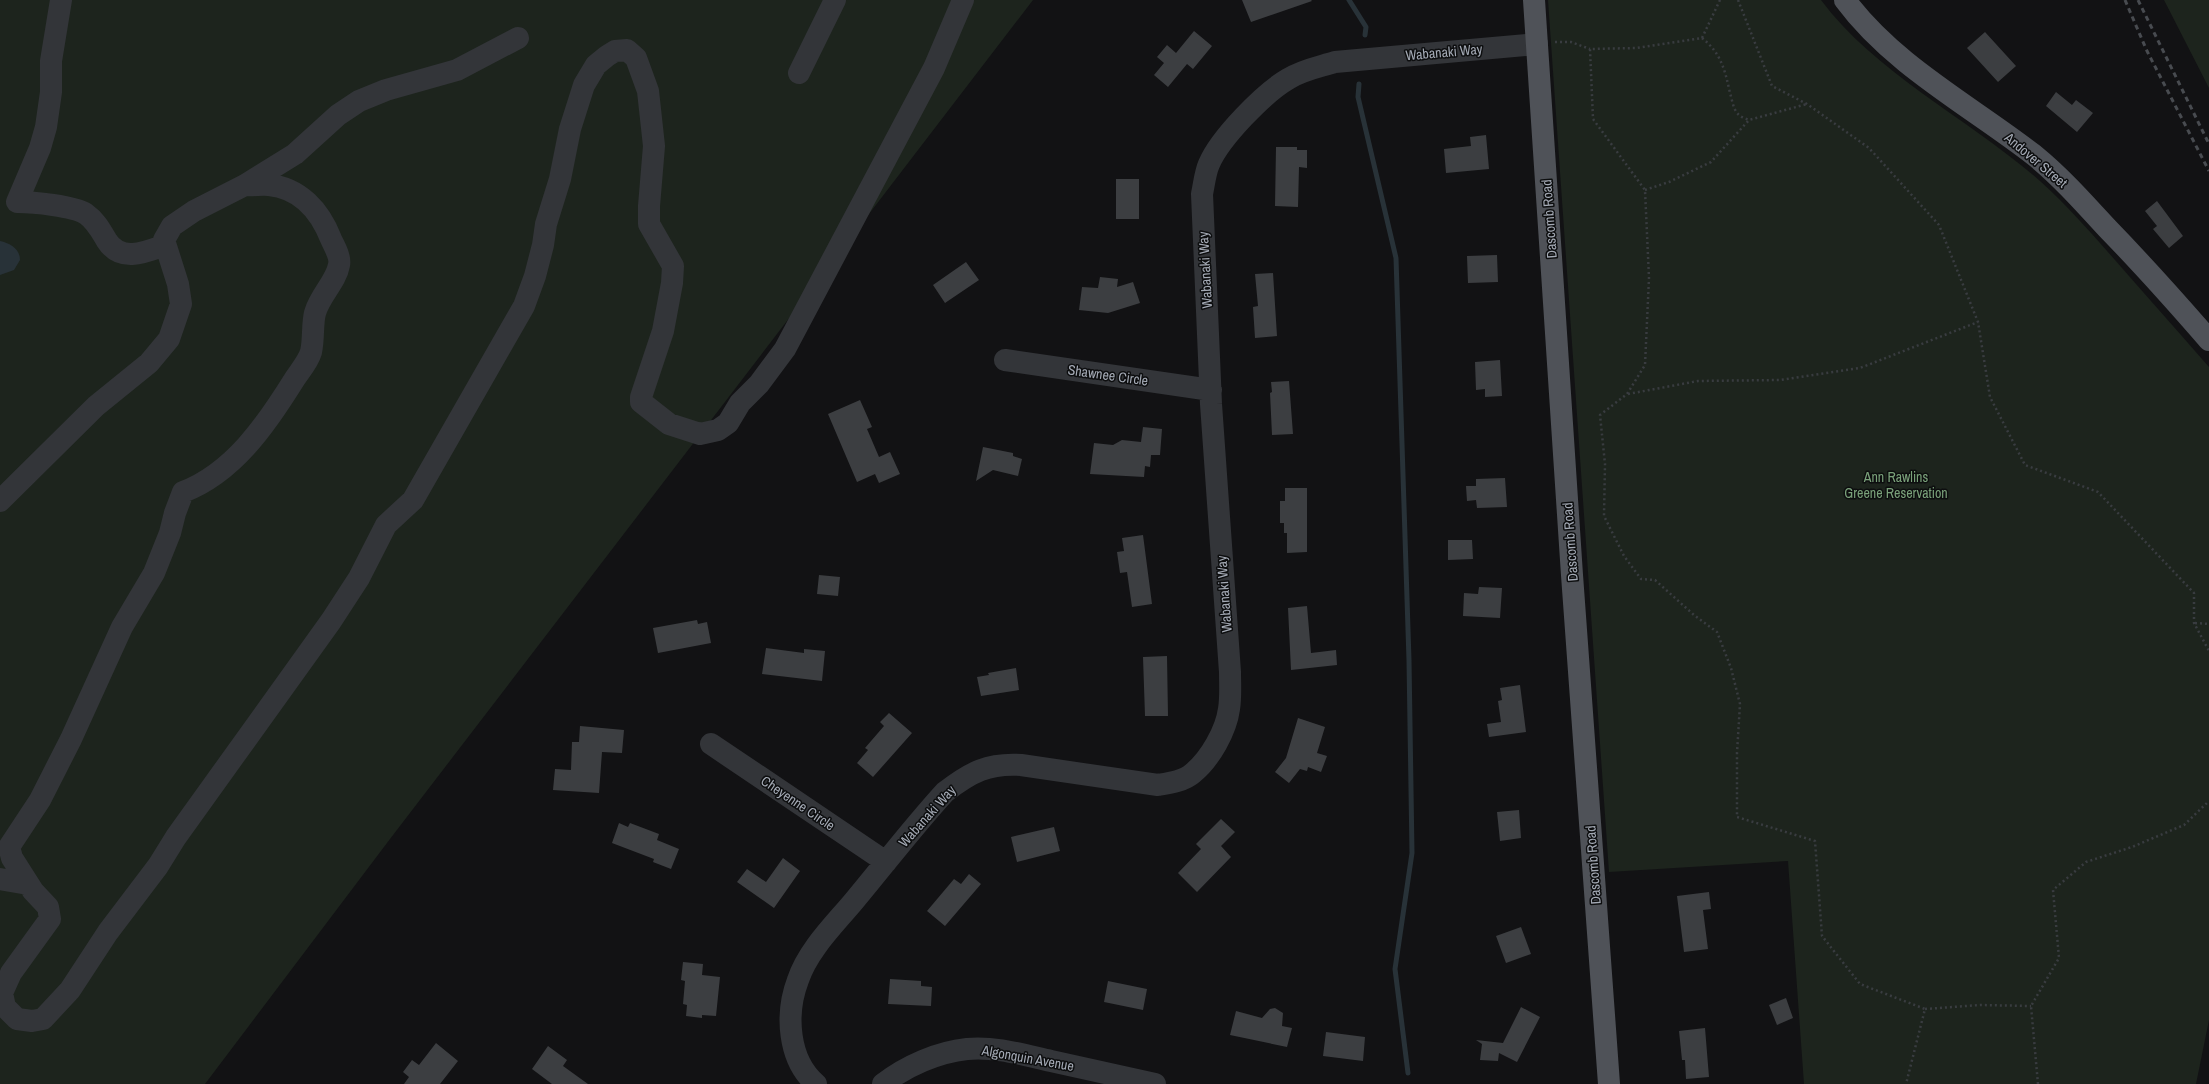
<svg xmlns="http://www.w3.org/2000/svg" width="2209" height="1084" font-family="'Archivo Narrow',sans-serif">
<style>
.green{fill:#1d241d}
.water{fill:#283238}
.lines{fill:none;stroke-linecap:round;stroke-linejoin:round}
.stream{stroke:#283238;stroke-width:5}
.building{fill:#3c3e41}
.path{stroke:#393c40;stroke-width:2.5;stroke-dasharray:2 3;stroke-linecap:butt}
.minor{stroke:#333539;stroke-width:22}
.major{stroke:#4f5258;stroke-width:22}
.rail{stroke:#484b50;stroke-width:3;stroke-dasharray:5 4;stroke-linecap:butt}
.labels{text-anchor:middle;dominant-baseline:central;stroke-width:3;stroke-linejoin:round;paint-order:stroke}
.street-label{font-size:14px;fill:#a4aab5;stroke:#0d0e0f}
.park-label{font-size:14px;fill:#7aa17a;stroke:#0d0e0f}
</style>
<rect width="100%" height="100%" fill="#121214"/>
<!-- green -->
<path class="green" d="M0,0H1033L390,839L205,1084H0Z
M1548,0H1821C1876,74 1971,120 2040,181C2067,205 2091,233 2115,260C2146,296 2178,331 2209,367V1020L2196,1084H1804L1788,861L1609,872Z
M2164,0H2209V88Z"/>
<!-- water -->
<path class="water" d="M0,241C10,243 20,249 20,260L14,270L0,275Z"/>
<g class="lines">
<!-- stream -->
<path class="stream" d="M1349,0L1366,27L1365,35
M1359,84L1358,97L1396,258L1409,660L1412,853L1395,969L1408,1073"/>
</g>
<!-- building -->
<path class="building" d="M1242,0H1311L1312,1L1251,22Z
M1194,31L1212,46L1193,69L1187,64L1168,87L1154,75L1164,63L1157,57L1167,45L1176,53Z
M1985,32L2016,66L1998,82L1967,48Z
M2056,92L2072,105L2076,100L2093,113L2077,132L2046,106Z
M1486,135L1489,169L1446,173L1444,149L1471,146L1470,137Z
M1276,147H1297V150H1307V168L1299,167L1298,207L1275,206Z
M1116,179H1139V219H1116Z
M2157,201L2183,236L2169,248L2153,229L2157,226L2145,211Z
M1497,255L1498,282L1468,283L1467,256Z
M966,262L979,280L945,303L933,285Z
M1273,273L1277,336L1255,338L1253,307L1258,306L1255,274Z
M1100,277L1118,279L1117,287L1133,282L1140,303L1108,313L1079,310L1082,287L1098,288Z
M1500,360L1502,396L1485,397V389L1476,390L1475,362Z
M1289,381L1293,434L1272,435L1270,393L1272,392L1271,382Z
M860,400L872,427L867,429L879,457L890,452L900,474L879,483L875,474L857,482L828,414Z
M1143,427L1162,429L1160,455H1151L1150,467L1145,466L1144,477L1090,474L1094,443L1113,445L1122,440L1141,442Z
M983,447L1013,453V456L1022,459L1018,476L993,470L976,481Z
M1505,478L1507,507L1477,508L1476,500L1467,501L1466,486H1476V479Z
M1285,488H1307V552L1287,553V533H1284V523H1280V501H1285Z
M1143,535L1152,604L1132,607L1127,572L1120,573L1117,552L1124,551L1122,538Z
M1448,540H1472L1473,559L1448,560Z
M819,575L840,577L838,596L817,594Z
M1479,587L1502,588L1500,618L1463,616L1464,593L1478,594Z
M1307,606L1311,653L1336,650L1337,665L1291,670L1288,608Z
M697,620L698,624L707,622L711,643L658,653L653,628Z
M766,648L804,653V649L825,651L822,681L762,674Z
M1167,656L1168,716H1145L1143,657Z
M1016,668L1019,690L981,696L977,677L989,675L988,673Z
M1520,685L1526,732L1489,737L1487,724L1501,722L1498,701L1502,700L1500,688Z
M889,713L912,733L873,777L857,763L868,750L865,748L884,726L880,722Z
M1298,718L1325,727L1317,753L1327,756L1321,772L1308,767L1307,771L1300,769L1289,783L1275,772L1286,758Z
M580,726L624,730L622,753L602,752L599,793L553,790L555,769L571,770L572,742H579Z
M1519,810L1521,838L1500,841L1497,812Z
M1221,819L1235,832L1221,846L1231,857L1197,892L1178,873L1201,849L1196,844Z
M619,823L628,827L630,823L659,834L657,840L679,849L671,869L653,862L654,859L612,843Z
M1054,827L1060,851L1017,862L1011,837Z
M783,858L800,871L774,908L737,882L747,869L766,882Z
M969,874L981,884L945,926L927,911L954,879L961,884Z
M1709,892L1711,909L1703,910L1708,949L1684,952L1677,896Z
M1521,927L1531,954L1506,963L1496,936Z
M683,962L703,964L702,975L720,977L716,1016L702,1015V1018L686,1016L687,1005L683,1004L685,981L681,980Z
M890,979L921,981V986L932,987L931,1006L888,1004Z
M1108,981L1147,989L1143,1010L1104,1002Z
M1786,998L1793,1018L1777,1025L1769,1005Z
M1521,1007L1540,1017L1517,1062L1499,1053L1498,1061L1480,1060L1482,1044L1476,1040L1503,1043Z
M1275,1008L1283,1013L1282,1026L1292,1028L1287,1047L1230,1035L1236,1011L1262,1018L1270,1009Z
M1705,1028L1709,1077L1686,1079L1685,1060H1682L1679,1031Z
M1326,1032L1365,1037L1363,1061L1323,1056Z
M436,1043L458,1061L440,1084H404L409,1077L403,1072L412,1060L419,1065Z
M548,1046L567,1060L563,1066L588,1084H552L532,1069Z"/>
<g class="lines">
<!-- path -->
<path class="path" d="M1720,0L1702,38L1636,48L1590,49L1593,119L1645,190L1649,278L1645,365L1627,394L1600,415L1605,464L1604,516L1624,556L1641,579L1655,580L1694,615L1717,632L1731,668L1740,704L1737,753V817L1815,841L1822,936L1860,984L1925,1009L1906,1084
M1738,0L1772,86L1807,104L1869,148L1939,225L1978,322L1990,397L2025,465L2098,492L2194,593V623L2209,651
M1702,38C1721,53 1725,70 1730,93C1732,99 1733,109 1738,114C1740,117 1745,118 1749,120
M1555,42H1571L1590,49
M1645,190L1669,182L1711,162L1749,120L1807,104
M1628,394L1698,381L1780,380L1860,368L1978,322
M2195,623L2209,624
M1925,1009L1980,1005L2031,1006
M2038,1084L2031,1006L2059,958L2053,890L2086,862L2132,847L2184,825L2209,801"/>
<!-- minor -->
<path class="minor" d="M61,0L51,61V92L46,127L40,148L17,202C33,202 74,206 86,214C96,221 101,231 107,241C121,263 146,252 165,245
M799,73L835,0
M245,185C253,186 261,184 269,185C300,188 320,211 331,239C334,246 341,257 339,265C336,282 320,295 315,313C312,325 314,339 311,352C308,362 299,372 294,380C266,425 233,473 183,492L175,513L170,533L154,573L122,627L71,739L40,800L9,847L12,858L33,891L48,907L50,919L11,973L2,993L5,1007L17,1019L32,1021L43,1019L70,990L108,932L158,866L176,837L331,621L359,578L386,525L413,500L524,306L535,276L543,245L546,224L560,179L570,129L584,85L596,65L607,56L615,51L627,50L636,58L648,91L654,146L649,206V224L673,266L672,283L663,331L641,397V402L669,424L700,434L718,430L728,423L740,403L759,384L785,349L934,68L963,0
M1005,360L1211,390
M0,501L96,406L149,363L169,339L181,304L178,284L164,240L172,226L194,211L245,185L295,154L338,115L359,101L386,90L457,70L518,38
M711,744L886,862
M0,879L28,884
M816,1084C788,1060 785,1014 798,980C808,950 834,925 854,901C884,865 913,827 945,792C971,772 988,763 1021,765L1158,785C1170,783 1184,781 1193,773C1210,759 1226,731 1229,709C1231,697 1230,684 1230,672L1211,404L1202,194C1204,185 1205,173 1209,164C1220,138 1264,93 1288,79C1302,70 1319,67 1335,62L1537,44
M883,1084C906,1066 938,1052 967,1049C994,1046 1024,1055 1051,1061C1086,1069 1120,1076 1155,1084"/>
<!-- major -->
<path class="major" d="M1534,0L1572,575L1609,1084
M1845,0C1893,65 1971,106 2034,155C2061,177 2084,203 2107,228C2142,264 2176,302 2209,340"/>
<!-- rail -->
<path class="rail" d="M2125,0L2147,51L2209,171
M2138,0L2209,144"/>
</g>
<g class="labels">
<!-- street labels -->
<g class="street-label">
<text transform="translate(1444 52) rotate(-5)">Wabanaki Way</text>
<text transform="translate(2036 160) rotate(40)">Andover Street</text>
<text transform="translate(1549 219) rotate(-94)">Dascomb Road</text>
<text transform="translate(1205 270) rotate(-93)">Wabanaki Way</text>
<text transform="translate(1108 375) rotate(8)">Shawnee Circle</text>
<text transform="translate(1570 542) rotate(-94)">Dascomb Road</text>
<text transform="translate(1224 594) rotate(-94)">Wabanaki Way</text>
<text transform="translate(798 803) rotate(34)">Cheyenne Circle</text>
<text transform="translate(927 816) rotate(-48)">Wabanaki Way</text>
<text transform="translate(1593 865) rotate(-94)">Dascomb Road</text>
<text transform="translate(1028 1058) rotate(10)">Algonquin Avenue</text>
</g>
<!-- park labels -->
<g class="park-label">
<text x="1896" y="477">Ann Rawlins<tspan x="1896" dy="16">Greene Reservation</tspan></text>
</g>
</g>
</svg>
